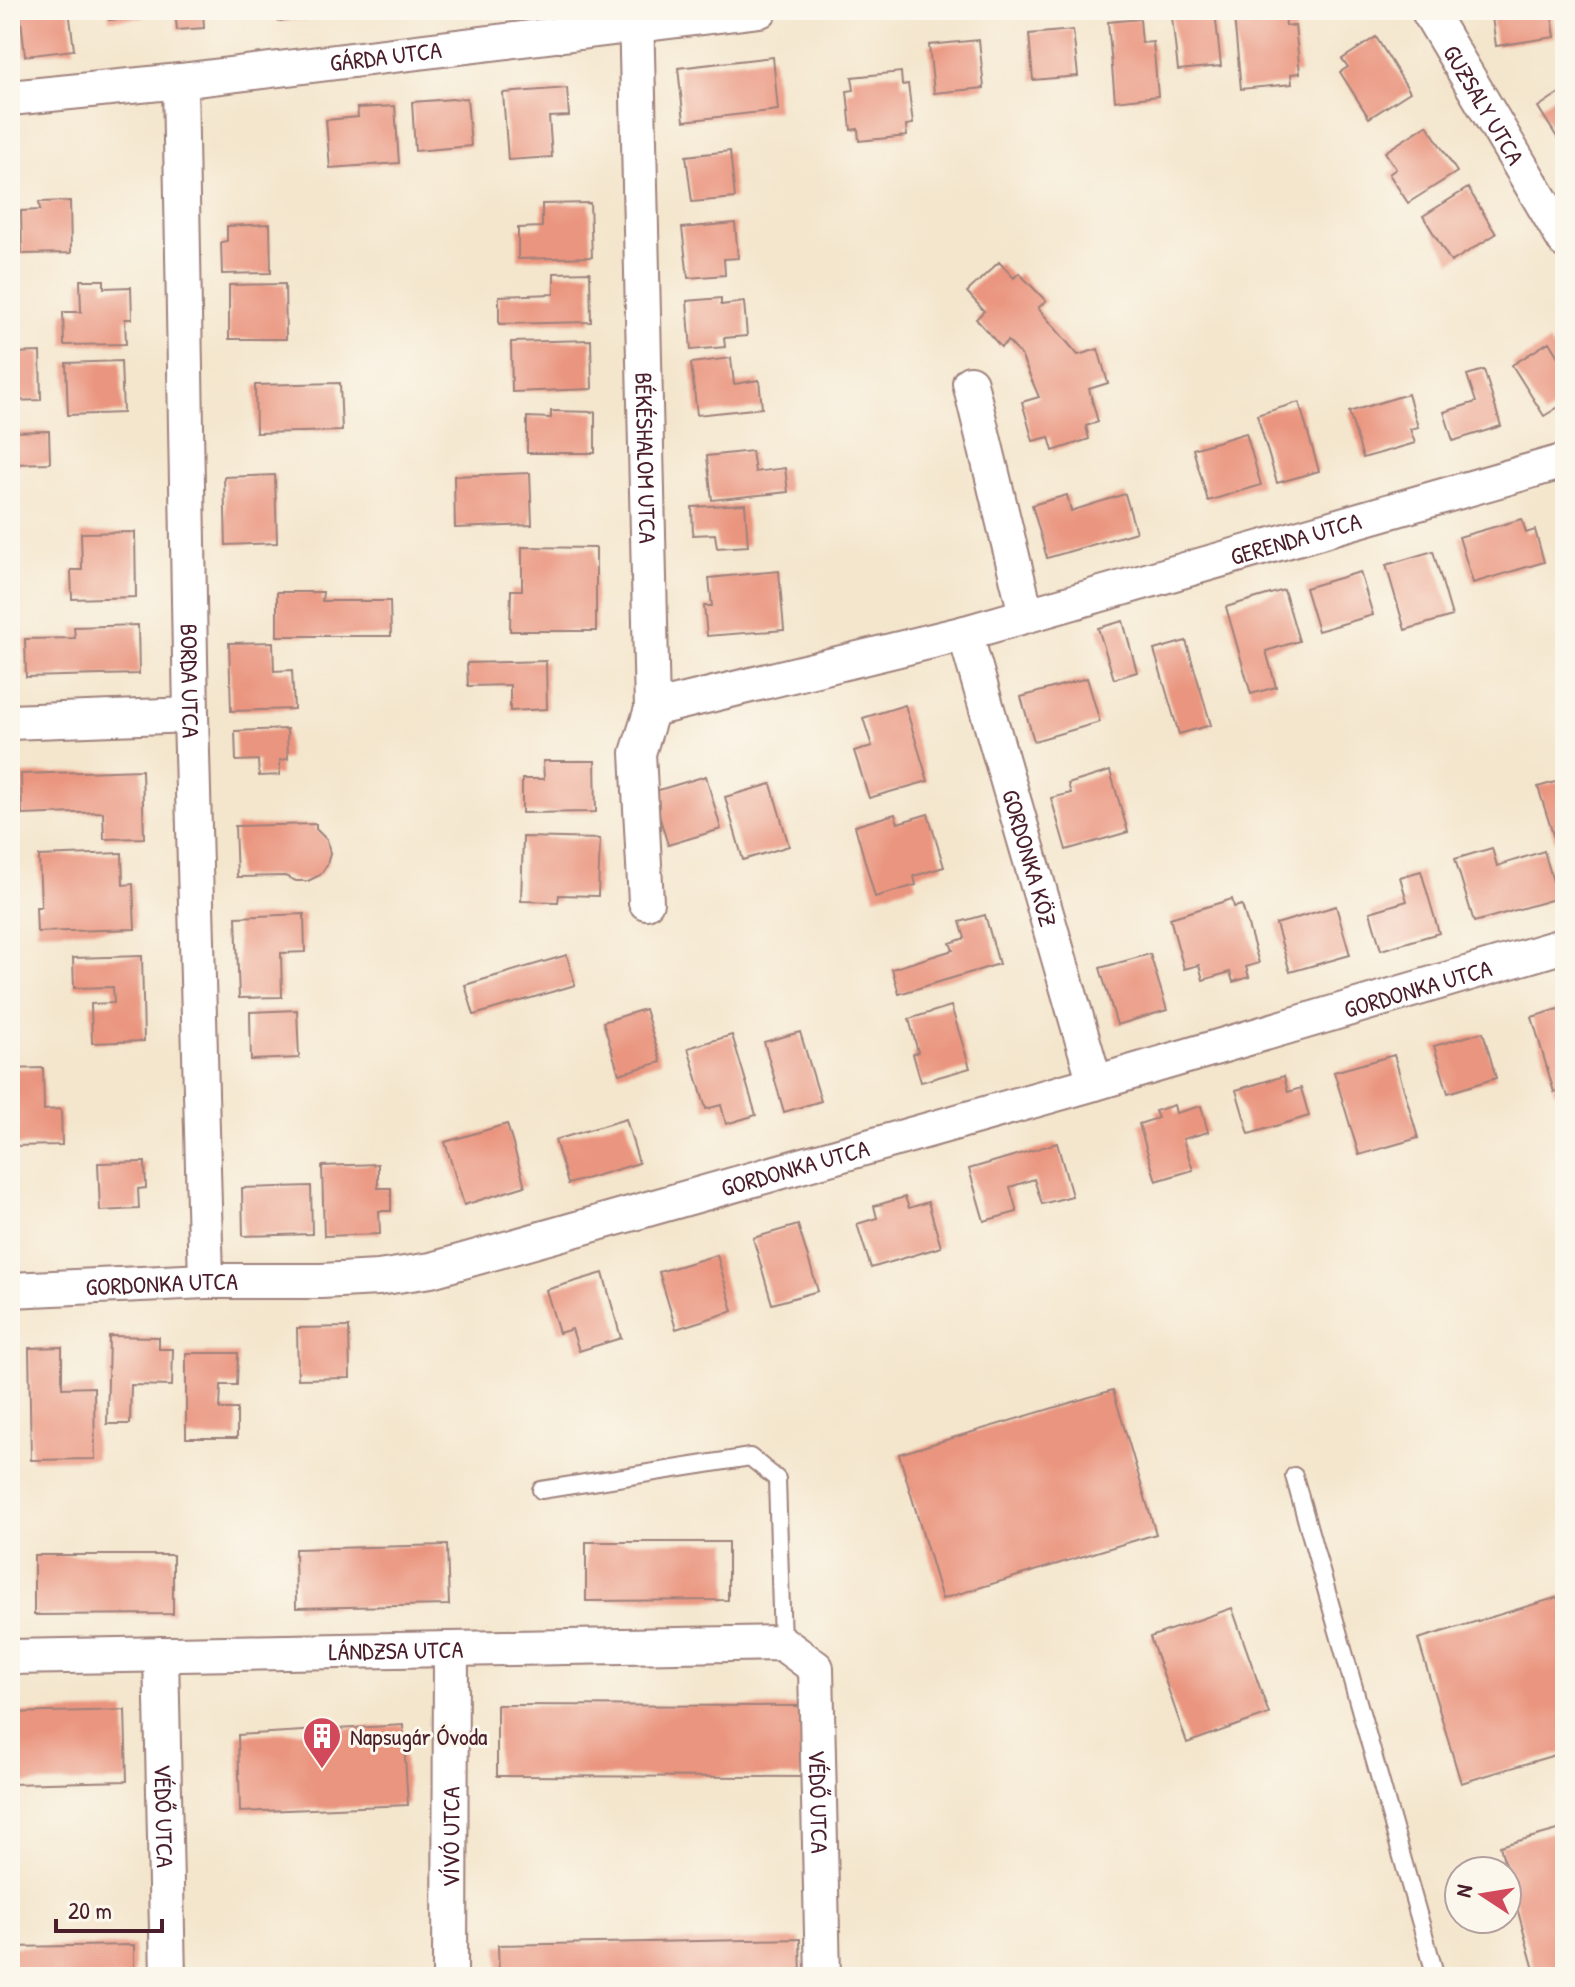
<svg xmlns="http://www.w3.org/2000/svg" width="1575" height="1987" font-family="'Patrick Hand',sans-serif">
<style>
.building{fill:#ea957f}
.lines{fill:none;stroke-linecap:round;stroke-linejoin:round}
.lane-casing{stroke:#9f827c;stroke-width:20}
.street-casing{stroke:#9f827c;stroke-width:38}
.lane{stroke:#fff;stroke-width:16}
.street{stroke:#fff;stroke-width:34}
.labels{text-anchor:middle;dominant-baseline:central;stroke-width:6;stroke-linejoin:round;paint-order:stroke}
.street-label{font-size:24px;fill:#4a1f2b;stroke:#fbf7ec}
.poi-label{font-size:24px;fill:#4a1f2b;stroke:#fbf7ec;text-anchor:start}
</style>
<rect width="100%" height="100%" fill="#fbf7ec"/>
<filter id="ink" filterUnits="userSpaceOnUse"><feTurbulence type="fractalNoise" baseFrequency=".0125" numOctaves="2"/><feDisplacementMap in="SourceGraphic" scale="16" xChannelSelector="R" yChannelSelector="G"/><feConvolveMatrix kernelMatrix="1 2 1 2 8 2 1 2 1" color-interpolation-filters="sRGB"/></filter>
<filter id="wash" filterUnits="userSpaceOnUse"><feTurbulence type="fractalNoise" baseFrequency=".006" numOctaves="4" result="noise"/><feDisplacementMap in="SourceGraphic" scale="32" xChannelSelector="R" yChannelSelector="G"/><feGaussianBlur stdDeviation="1.8" result="paint"/><feColorMatrix in="noise" values="0 0 0 0 0 0 0 0 0 0 0 0 0 0 0 0 0 1.4 0 .05"/><feComposite in="paint" operator="in"/></filter>
<g filter="url(#wash)">
<rect width="100%" height="100%" fill="#f4e6cd"/>
<g id="blocks">
<!-- building -->
<path class="building" d="M20,10H69L74,50L25,56Z
M108,10H142L143,18L109,20Z
M175,10H203L204,28L177,30Z
M252,10H304L305,19L278,21L277,15L252,18Z
M1257,10H1285L1286,26H1295L1300,73L1291,74L1292,84L1241,89L1234,17L1258,15Z
M1491,10H1551L1555,37L1496,46Z
M1215,12L1221,66L1178,70L1172,17Z
M1140,19L1142,43L1153,42L1158,96L1115,101L1108,22Z
M1073,30L1078,76L1033,80L1029,34Z
M1376,37L1410,92L1369,118L1340,72L1348,67L1342,59Z
M979,40L984,88L934,93L929,45Z
M773,57L778,110L684,121L678,68Z
M901,72L902,85L908,84L913,124L906,125L907,136L859,141L858,129L851,130L847,91L854,90L852,77Z
M567,88L569,116L549,117L552,157L508,160L503,93Z
M1565,89V150L1538,107Z
M467,98L471,146L415,151L412,102Z
M395,106L399,163L330,168L326,120L358,117L357,108Z
M1427,125L1457,172L1408,203L1389,174L1396,169L1385,152Z
M730,151L735,198L692,202L686,156Z
M1468,188L1496,234L1451,262L1423,216Z
M70,201L71,253L22,254L21,211L40,210L39,202Z
M590,203L592,257L518,259V228L542,227V204Z
M735,223L738,258L724,259L725,275L688,278L682,228Z
M270,224L271,273L222,274L221,242L227,241V226Z
M999,262L1014,278L1019,273L1046,301L1038,308L1078,355L1098,349L1108,383L1089,389L1098,422L1086,426L1089,439L1053,451L1049,437L1033,441L1022,402L1039,397L1021,355L1008,341L1001,347L976,319L984,311L967,292Z
M590,272L591,322L499,324V296L554,294V273Z
M80,280H104V288L131,287L132,319H125L126,344L64,345L63,312H81Z
M285,284L286,339H229V285Z
M721,298V305L744,302L747,336L724,338L725,347L691,350L687,301Z
M591,340L592,389L512,392L511,342Z
M1549,342L1565,368V403L1544,416L1512,365Z
M40,352L41,400L10,401V353Z
M731,358L734,384L759,380L762,408L697,415L691,363Z
M121,361L123,413L68,415L66,363Z
M1484,370L1501,426L1453,441L1444,412L1476,402L1467,375Z
M340,383L342,431L256,433L255,385Z
M1408,394L1418,427L1410,429L1415,443L1363,458L1349,412Z
M1299,402L1319,471L1277,483L1257,415Z
M551,411L595,412V453H527V417L551,418Z
M49,431L50,463L10,464V432Z
M1246,433L1261,485L1208,501L1193,449Z
M752,451L755,472L785,468L788,492L712,500L707,456Z
M530,473L532,525L455,528L454,476Z
M275,475L277,543L226,545L224,477Z
M1125,494L1136,532L1047,558L1032,505L1067,495L1071,511Z
M745,504L748,546L717,548L715,534L693,535L692,507Z
M1522,519L1526,533L1535,530L1544,562L1473,583L1459,537Z
M135,532L136,597L72,599L71,570H82L81,533Z
M522,547L596,548V631H510L511,590H522Z
M1433,551L1452,616L1405,630L1386,565Z
M779,571L784,630L707,636L704,606H712L709,578Z
M1360,572L1373,615L1318,631L1305,588Z
M1284,590L1299,641L1266,651L1276,687L1251,694L1226,607Z
M277,592H323L322,601H390L391,636H277Z
M1123,621L1137,672L1114,679L1098,628Z
M138,625L139,674L26,677L25,639L75,638L74,627Z
M1186,641L1211,725L1179,734L1154,650Z
M273,642L274,671L292,670L294,709L231,711L229,643Z
M546,661L547,709L510,711V685L468,686L467,663Z
M1087,678L1100,722L1034,741L1021,697Z
M905,705L928,781L869,798L854,751L872,746L863,718Z
M287,729L288,759L280,760V775L259,776L258,760L236,761L235,731Z
M543,761H595L596,812L522,813V779H544Z
M142,770L144,838L104,839L103,812L22,815L21,774Z
M1110,771L1128,832L1066,850L1051,798L1071,793L1068,784Z
M706,776L721,829L668,845L652,792Z
M1565,779V838L1555,841L1538,787Z
M771,784L789,846L743,860L725,797Z
M895,814L898,823L928,814L944,867L914,876L916,885L875,897L855,826Z
M316,824V829L327,840L330,853L327,865L320,875L308,881H296L285,876L237,877L235,826Z
M523,837L600,839L598,896L559,895L558,902L521,901Z
M1492,848L1497,866L1544,851L1558,898L1474,922L1455,859Z
M122,853L123,885L133,884L135,929L37,932L36,907H41L39,856Z
M1421,871L1439,933L1381,950L1370,912L1407,901L1400,877Z
M1232,899L1234,907L1242,905L1259,963L1246,967L1249,977L1233,982L1230,972L1203,980L1199,965L1184,969L1170,918Z
M1336,906L1350,955L1290,972L1276,924Z
M304,914L305,952L281,953L282,997L239,998L236,917Z
M985,915L999,964L899,994L892,969L953,950L950,943L965,938L960,922Z
M1150,954L1167,1010L1117,1025L1100,968Z
M567,955L575,985L474,1015L465,985Z
M142,956L144,1041L92,1043L91,1004L114,1003L113,987L74,988L73,958Z
M951,1006L970,1068L921,1082L913,1054L918,1052L909,1019Z
M1565,1007V1089L1554,1092L1532,1017Z
M645,1009L661,1062L619,1074L603,1022Z
M297,1010L299,1058L251,1060L250,1012Z
M800,1032L821,1101L784,1112L764,1042Z
M1483,1032L1496,1078L1448,1093L1434,1046Z
M732,1035L756,1115L726,1124L721,1105L706,1109L688,1048Z
M1394,1055L1418,1138L1359,1155L1334,1072Z
M43,1068L44,1110L61,1109L62,1145L10,1146V1069Z
M1284,1076L1288,1092L1301,1088L1309,1116L1249,1134L1236,1090Z
M1174,1105L1176,1113L1201,1106L1208,1132L1183,1139L1193,1170L1156,1181L1139,1124L1158,1118L1155,1111Z
M626,1119L639,1163L568,1184L555,1140Z
M507,1124L525,1186L464,1205L445,1142Z
M1057,1143L1072,1196L1042,1204L1034,1179L1010,1187L1017,1212L984,1221L969,1169Z
M145,1162L146,1188L138,1189L139,1209L100,1211L98,1163Z
M378,1164V1188H391V1211H379L380,1234L324,1236L322,1166Z
M311,1186L312,1234L243,1236L242,1188Z
M905,1197L909,1208L928,1202L941,1247L871,1268L857,1224L877,1218L874,1206Z
M798,1225L818,1291L772,1304L753,1238Z
M717,1255L733,1311L676,1329L659,1272Z
M603,1273L621,1338L579,1351L572,1329L559,1333L546,1290Z
M349,1327L350,1378L298,1379L297,1328Z
M109,1336L159,1337V1349H173L172,1386L131,1385L130,1424H107Z
M62,1347V1388L94,1387L95,1459L31,1460L29,1348Z
M186,1353H238L237,1385H221L220,1409H237V1438H186Z
M1113,1390L1156,1534L942,1599L899,1454Z
M586,1542H728V1600L586,1601Z
M447,1545L449,1605L296,1608L295,1549Z
M34,1555H173V1614L34,1615Z
M1565,1595V1752L1461,1783L1418,1639Z
M1232,1608L1269,1714L1187,1743L1150,1637Z
M497,1705L802,1706V1777L497,1776Z
M125,1710L127,1781L10,1784V1713Z
M403,1725L408,1805L240,1812L238,1735Z
M1565,1828V1977H1536L1500,1846Z
M800,1939L801,1977H499L498,1945Z
M134,1945V1977H10V1947Z"/>
</g>
</g>
<g filter="url(#ink)">
<use href="#blocks" fill-opacity="0" stroke="#9f827c" stroke-width="2"/>
<g class="lines">
<!-- lane casing -->
<g class="lane-casing">
<path id="lane" d="M1294,1476L1436,1977
M541,1490L750,1457L777,1479L782,1643"/>
</g>
<!-- street casing -->
<g class="street-casing">
<g id="street">
<path id="s1" d="M636,10L652,709L638,753L646,902"/>
<path id="s2" d="M1428,10L1565,241"/>
<path id="s3" d="M180,81L191,715L206,1281"/>
<path id="s4" d="M10,98L180,81L760,10"/>
<path d="M970,383L1026,614"/>
<path id="s5" d="M965,633L1095,1083"/>
<path id="s6" d="M652,709L965,633L1565,461"/>
<path d="M10,722L191,715"/>
<path id="s7" d="M10,1290L206,1281H321L378,1278L431,1270L1095,1083L1565,945"/>
<path id="s8" d="M161,1654L168,1977"/>
<path id="s9" d="M10,1657L782,1643L816,1668L823,1977"/>
<path id="s10" d="M450,1977L451,1649"/>
</g>
</g>
<!-- lane -->
<use href="#lane" class="lane"/>
<!-- street -->
<use href="#street" class="street"/>
</g>
</g>
<!-- icons -->
<defs>
<g id="building-pin" transform="scale(2)"><path d="M0 17L-7.5 6A9.5 9.5 0 1 1 7.5 6Z" fill="#d1495b" stroke="#fbf7ec"/><path d="M-4-6H4V6H1V3H-1V6H-4ZM-2.5-4.3h1.7v1.8h-1.7ZM.8-4.3h1.7v1.8H.8ZM-2.5-1h1.7V.8h-1.7ZM.8-1h1.7V.8H.8Z" fill="#fff"/></g>
</defs>
<g fill-rule="evenodd">
<use href="#building-pin" x="322" y="1736"/>
</g>
<g class="labels">
<!-- street labels -->
<g class="street-label">
<text stroke="none"><textPath href="#s4" startOffset="378">GÁRDA UTCA</textPath></text>
<text stroke="none"><textPath href="#s2" startOffset="110">GUZSALY UTCA</textPath></text>
<text stroke="none"><textPath href="#s1" startOffset="448">BÉKÉSHALOM UTCA</textPath></text>
<text stroke="none"><textPath href="#s6" startOffset="666">GERENDA UTCA</textPath></text>
<text stroke="none"><textPath href="#s3" startOffset="600">BORDA UTCA</textPath></text>
<text stroke="none"><textPath href="#s5" startOffset="234">GORDONKA KÖZ</textPath></text>
<text stroke="none"><textPath href="#s7" startOffset="1448">GORDONKA UTCA</textPath></text>
<text stroke="none"><textPath href="#s7" startOffset="800">GORDONKA UTCA</textPath></text>
<text stroke="none"><textPath href="#s7" startOffset="152">GORDONKA UTCA</textPath></text>
<text stroke="none"><textPath href="#s9" startOffset="386">LÁNDZSA UTCA</textPath></text>
<text stroke="none"><textPath href="#s9" startOffset="948">VÉDŐ UTCA</textPath></text>
<text stroke="none"><textPath href="#s8" startOffset="162">VÉDŐ UTCA</textPath></text>
<text stroke="none"><textPath href="#s10" startOffset="140">VÍVÓ UTCA</textPath></text>
</g>
<!-- poi labels -->
<g class="poi-label">
<text x="350" y="1736">Napsugár Óvoda</text>
</g>
</g>
<!-- margin -->
<rect width="1575" height="1987" fill="none" stroke="#fbf7ec" stroke-width="40"/>
<!-- north arrow -->
<g transform="translate(1483 1895) rotate(282)"><circle r="38" fill="#fbf7ec" stroke="#b4a19f" stroke-width="2"/>
<path d="M0-6L14 30L0 20L-14 30Z" fill="#d1495b"/>
<text y="-12" font-size="22" font-weight="bold" text-anchor="middle" fill="#4a1f2b">N</text>
</g>
<!-- scale -->
<path d="M56 1919v12h106v-12" fill="none" stroke="#4a1f2b" stroke-width="4"/>
<text x="68" y="1919" font-size="24" fill="#4a1f2b" stroke="#fbf7ec" stroke-width="6" paint-order="stroke">20 m</text>
</svg>
